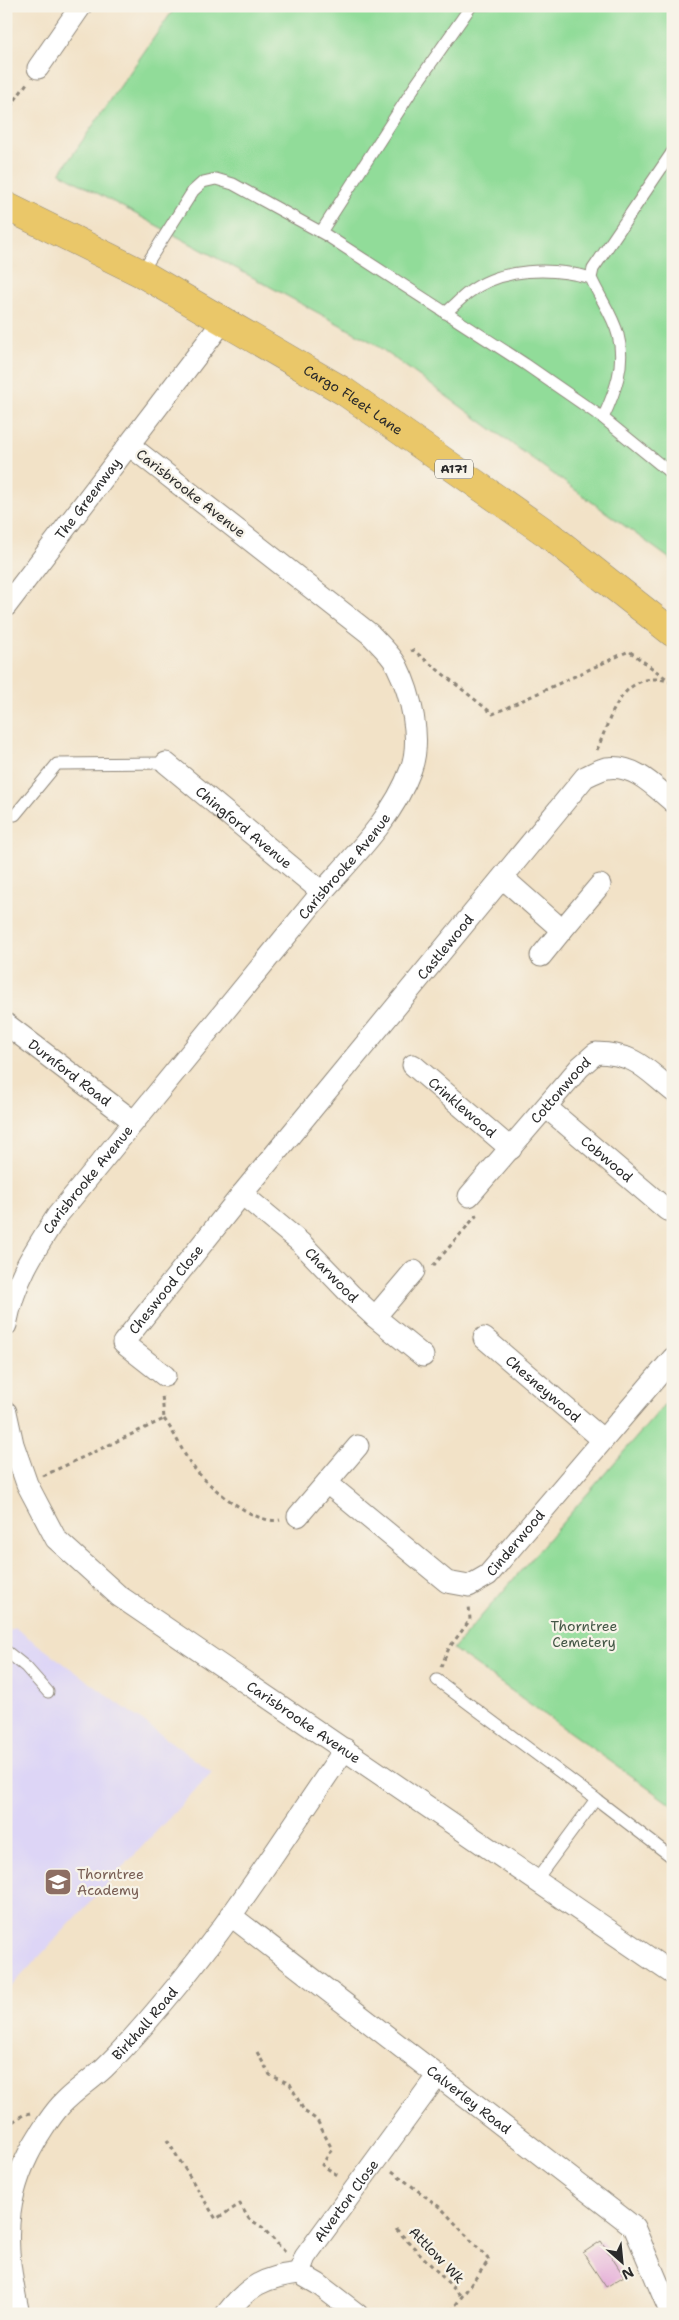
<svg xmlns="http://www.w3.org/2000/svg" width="679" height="2320" font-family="'Shantell Sans',sans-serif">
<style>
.built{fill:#ddd5f6}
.green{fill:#91dc99;stroke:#5e8462}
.building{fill:#e3a6d7}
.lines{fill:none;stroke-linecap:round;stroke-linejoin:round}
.service-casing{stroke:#8e8679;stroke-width:13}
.minor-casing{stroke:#8e8679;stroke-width:23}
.primary-casing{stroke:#8e8679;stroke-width:29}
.path{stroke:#8e8679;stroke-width:3;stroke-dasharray:4 4;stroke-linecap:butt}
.service{stroke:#fff;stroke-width:11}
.minor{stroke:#fff;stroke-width:21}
.primary{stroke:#eac769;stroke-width:28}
.labels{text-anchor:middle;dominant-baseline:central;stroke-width:4.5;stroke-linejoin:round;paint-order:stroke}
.shield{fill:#f7f3e8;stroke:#686764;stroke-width:1}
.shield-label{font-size:12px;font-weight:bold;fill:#2b2b2b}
.street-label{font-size:14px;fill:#2b2b2b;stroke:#f7f3e8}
.park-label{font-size:14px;fill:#445746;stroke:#f7f3e8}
.education-label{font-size:14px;fill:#785e54;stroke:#f7f3e8;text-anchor:start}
</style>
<rect width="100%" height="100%" fill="#f7f3e8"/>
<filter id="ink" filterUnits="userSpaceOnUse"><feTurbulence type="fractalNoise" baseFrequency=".02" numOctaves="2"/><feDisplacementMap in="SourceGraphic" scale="10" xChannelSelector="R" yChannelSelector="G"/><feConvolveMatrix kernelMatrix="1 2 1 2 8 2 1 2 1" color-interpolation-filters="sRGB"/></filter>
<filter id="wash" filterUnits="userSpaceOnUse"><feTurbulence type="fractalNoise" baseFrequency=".0096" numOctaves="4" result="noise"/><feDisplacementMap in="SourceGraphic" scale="20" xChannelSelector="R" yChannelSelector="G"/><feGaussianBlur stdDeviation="1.12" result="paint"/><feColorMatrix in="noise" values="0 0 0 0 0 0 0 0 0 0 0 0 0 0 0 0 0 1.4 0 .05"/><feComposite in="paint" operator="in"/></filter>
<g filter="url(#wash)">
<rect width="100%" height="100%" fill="#f2e2c7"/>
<!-- built -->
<path class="built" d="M14,1627L212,1772L6,1992V1633Z"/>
<!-- green -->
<path class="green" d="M176,6H673V561L372,342L60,173Z
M673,1395V1806L453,1649Z"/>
<g id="blocks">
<!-- building -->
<path class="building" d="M601,2241L624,2276L606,2287L583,2253Z"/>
</g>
</g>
<g filter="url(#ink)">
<use href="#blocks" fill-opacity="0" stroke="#8e8679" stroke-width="1"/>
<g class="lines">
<!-- service casing -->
<g class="service-casing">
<path id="service" d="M321,232L415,86L471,6
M141,273L193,191L203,182L216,179L233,184L326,235L525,364L603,418L673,475
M445,313C453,307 460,299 468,293C502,267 552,267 591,278
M603,418C615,392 626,364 618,335C613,315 599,297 591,278L593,269L673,151
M15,815L57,764L166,763
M6,1651L26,1667L48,1692
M437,1680L596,1799
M537,1879L596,1799L673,1858"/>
</g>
<!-- minor casing -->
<g class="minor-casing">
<g id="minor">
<path d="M38,68L81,6"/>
<path id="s1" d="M6,606L224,320"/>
<path id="s2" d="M166,763L322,892"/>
<path d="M503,878L562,930L600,885"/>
<path d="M541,956L562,930"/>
<path id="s3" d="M6,1024L133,1121"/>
<path id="s4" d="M413,1065L511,1149"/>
<path id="s5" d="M546,1107L667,1210"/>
<path id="s6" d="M242,1194L301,1243L351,1295L375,1317L414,1271"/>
<path id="s7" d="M469,1196L580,1067L596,1053C636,1054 644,1068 673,1091"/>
<path d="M375,1317L423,1356"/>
<path id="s8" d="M6,1325C15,1280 32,1254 57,1216L322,892C355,855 394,816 411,769C422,739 411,694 397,666C391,654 379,644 370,634L129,445"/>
<path id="s9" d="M484,1338L602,1439"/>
<path id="s10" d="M165,1376L123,1343L242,1194L585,777C592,774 600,769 607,768C634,764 654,786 673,802"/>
<path id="s11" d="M6,1412L13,1444L27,1484L56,1539L119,1596L673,1974"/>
<path id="s12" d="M327,1483L447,1582L469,1586L488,1575L673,1358"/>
<path d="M298,1516L358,1446"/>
<path id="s13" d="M230,1915L634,2227L671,2314"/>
<path id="s14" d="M19,2314C6,2258 1,2209 28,2155C35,2141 50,2117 61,2105C74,2091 90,2081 104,2068C127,2046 147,2022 167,1998C233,1920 287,1833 345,1749"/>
<path d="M226,2314C248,2286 264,2277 299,2273"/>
<path id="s15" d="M357,2314L318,2284L299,2273L305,2257L438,2075"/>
</g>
</g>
<!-- primary casing -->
<g class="primary-casing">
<g id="primary">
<path id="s16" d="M6,206L141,273L345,392L549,535L673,633"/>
</g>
</g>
<!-- path -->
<path class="path" d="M6,113L27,83
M411,651L413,650L493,714L629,651L671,682
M597,750C609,723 618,680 654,679C661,679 667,680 673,684
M433,1266L476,1216L475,1214
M164,1419C176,1434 182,1453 194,1468C208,1486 256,1526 280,1520
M43,1476L164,1419L162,1394
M441,1667L449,1648L470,1620L469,1604
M257,2052L270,2075L290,2084L304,2111L317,2120L332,2149L322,2165L339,2176
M6,2126L23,2115L30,2113
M167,2140L216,2219L240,2204L249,2219L262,2227L285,2252
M392,2171L442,2209L489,2260L449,2314
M396,2229L461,2296"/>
<!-- service -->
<use href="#service" class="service"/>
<!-- minor -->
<use href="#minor" class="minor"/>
<!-- primary -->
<use href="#primary" class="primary"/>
</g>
</g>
<!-- icons -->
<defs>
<g id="school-square" transform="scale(1.4375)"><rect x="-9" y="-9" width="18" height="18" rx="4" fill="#8d6e63" stroke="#f7f3e8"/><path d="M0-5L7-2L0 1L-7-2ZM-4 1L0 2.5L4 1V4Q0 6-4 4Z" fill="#fff"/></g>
</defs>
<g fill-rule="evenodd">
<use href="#school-square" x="58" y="1882"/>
</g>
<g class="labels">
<!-- shield labels -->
<rect class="shield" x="435" y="459.5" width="38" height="19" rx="4"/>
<g class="shield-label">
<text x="454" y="469">A171</text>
</g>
<!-- street labels -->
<g class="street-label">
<text stroke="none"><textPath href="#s16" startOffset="398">Cargo Fleet Lane</textPath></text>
<text transform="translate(191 493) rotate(38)">Carisbrooke Avenue</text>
<text stroke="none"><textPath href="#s1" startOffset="135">The Greenway</textPath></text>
<text stroke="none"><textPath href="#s2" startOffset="101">Chingford Avenue</textPath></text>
<text stroke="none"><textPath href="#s8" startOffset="574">Carisbrooke Avenue</textPath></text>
<text stroke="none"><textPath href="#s10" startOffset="564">Castlewood</textPath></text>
<text stroke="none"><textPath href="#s3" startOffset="80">Durnford Road</textPath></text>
<text stroke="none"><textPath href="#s7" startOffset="140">Cottonwood</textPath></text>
<text stroke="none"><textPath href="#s4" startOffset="65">Crinklewood</textPath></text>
<text stroke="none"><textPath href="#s5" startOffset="80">Cobwood</textPath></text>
<text stroke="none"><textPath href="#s8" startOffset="169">Carisbrooke Avenue</textPath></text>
<text stroke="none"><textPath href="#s6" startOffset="121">Charwood</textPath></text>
<text stroke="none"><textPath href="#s10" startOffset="122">Cheswood Close</textPath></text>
<text stroke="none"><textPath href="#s9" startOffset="78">Chesneywood</textPath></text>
<text stroke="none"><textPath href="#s12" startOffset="242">Cinderwood</textPath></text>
<text stroke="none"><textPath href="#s11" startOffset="446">Carisbrooke Avenue</textPath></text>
<text stroke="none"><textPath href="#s14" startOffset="340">Birkhall Road</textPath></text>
<text stroke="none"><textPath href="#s13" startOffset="302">Calverley Road</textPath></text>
<text stroke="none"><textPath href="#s15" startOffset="158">Alverton Close</textPath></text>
<text transform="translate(437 2255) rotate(46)">Attlow Wk</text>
</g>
<!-- park labels -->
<g class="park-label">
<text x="584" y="1626">Thorntree<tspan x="584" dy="16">Cemetery</tspan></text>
</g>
<!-- education labels -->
<g class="education-label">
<text x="77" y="1874">Thorntree<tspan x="77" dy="16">Academy</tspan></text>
</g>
</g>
<!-- margin -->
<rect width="679" height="2320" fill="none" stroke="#f7f3e8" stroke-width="25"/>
<!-- north arrow -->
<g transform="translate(622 2262) rotate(153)" stroke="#f7f3e8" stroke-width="4" paint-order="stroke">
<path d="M0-4L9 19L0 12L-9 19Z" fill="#2b2b2b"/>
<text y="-8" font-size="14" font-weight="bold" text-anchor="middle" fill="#2b2b2b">N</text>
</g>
</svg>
